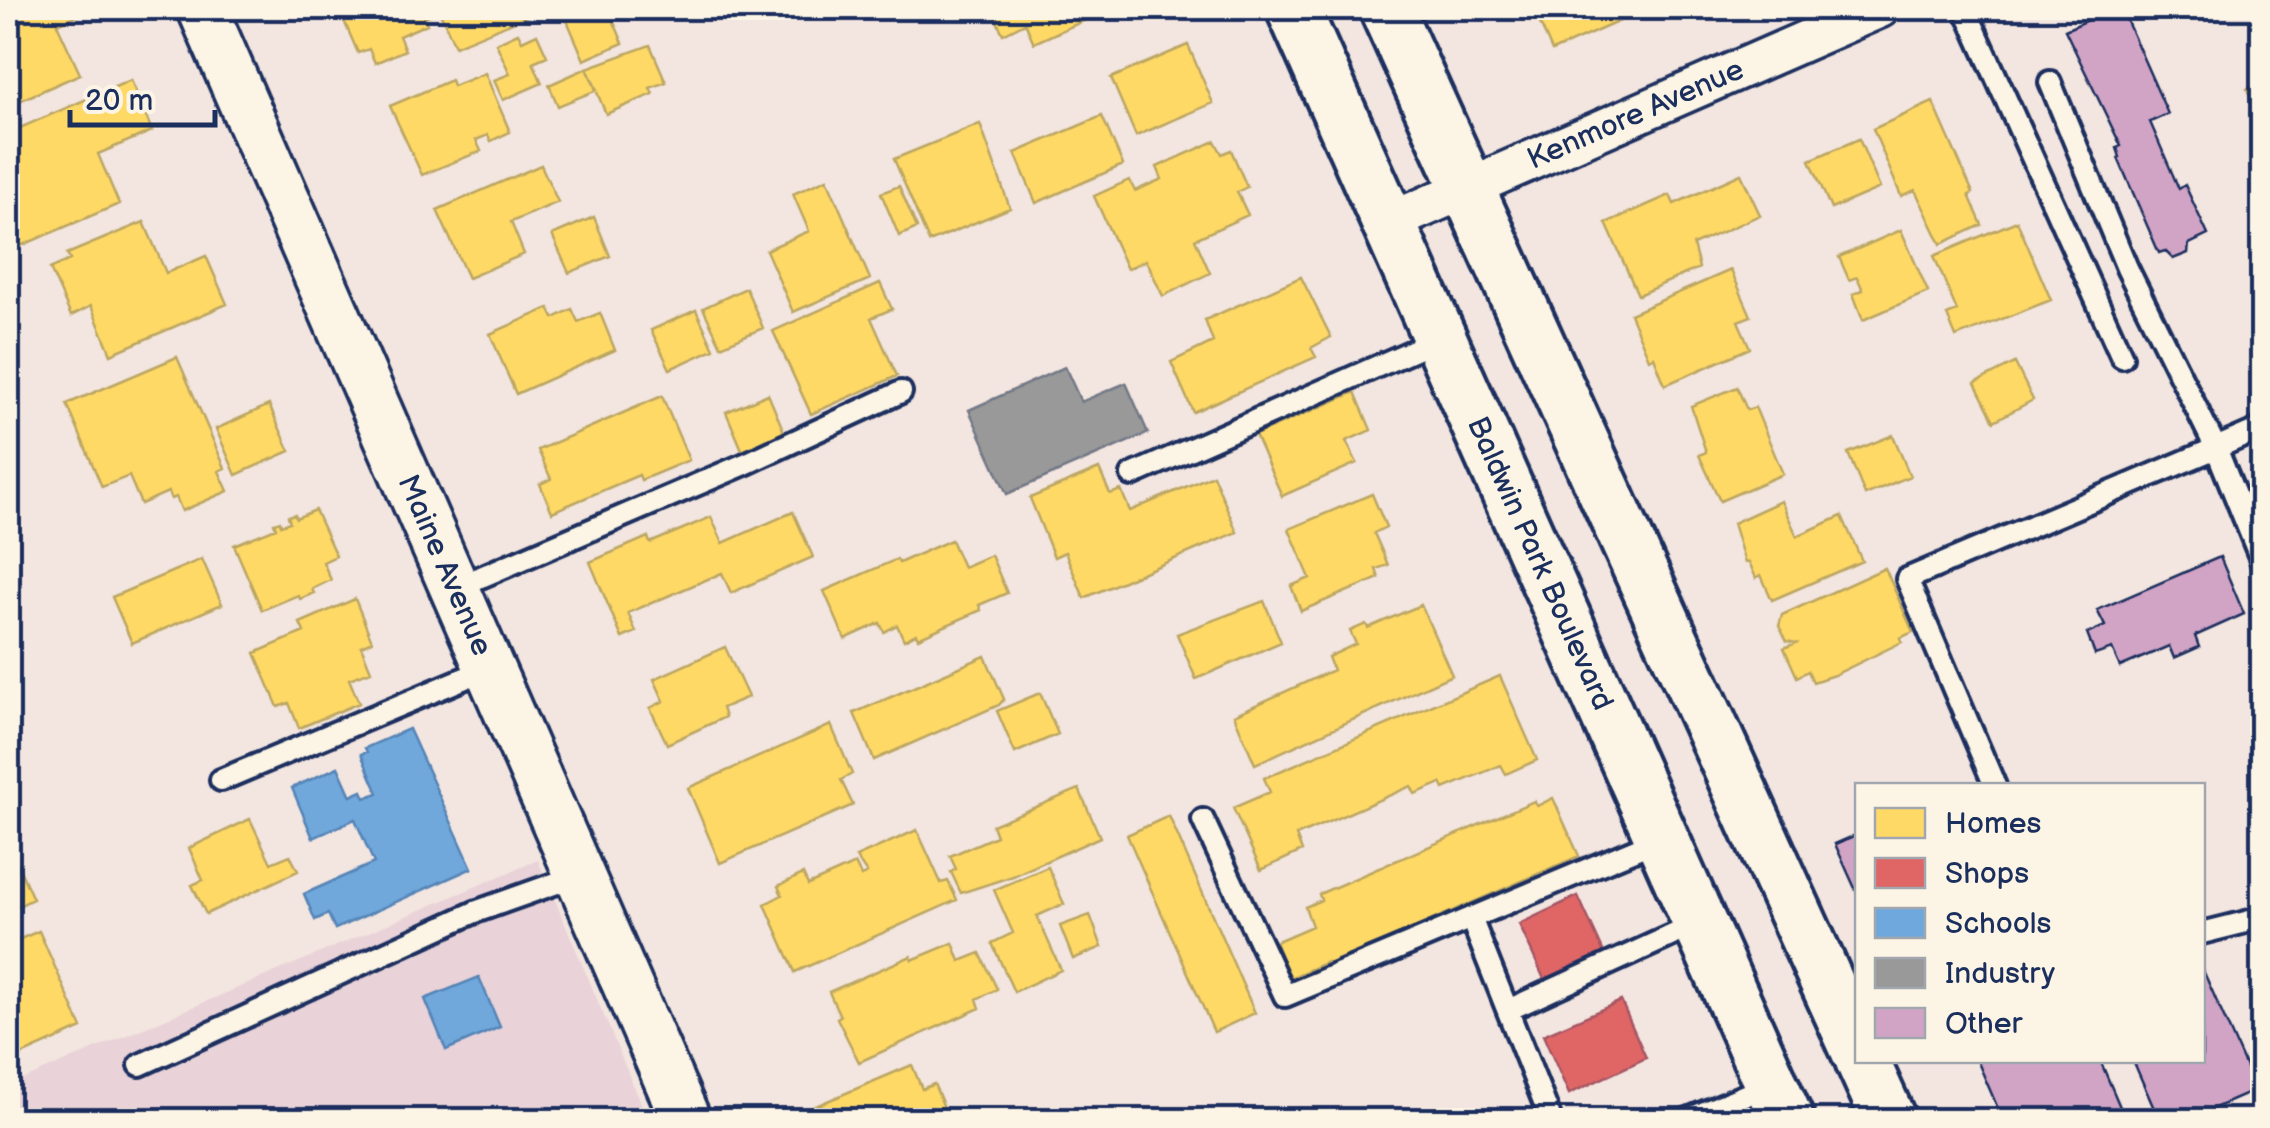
<svg xmlns="http://www.w3.org/2000/svg" width="2270" height="1128" font-family="'Balsamiq Sans',sans-serif">
<style>
.built{fill:#e9d2d8}
.homes{fill:#ffd966;stroke:#bba664;stroke-width:2.5}
.shops{fill:#e06666;stroke:#a55664;stroke-width:2.5}
.schools{fill:#6fa8dc;stroke:#5684b6;stroke-width:2.5}
.industry{fill:#999;stroke:#737987;stroke-width:2.5}
.building{fill:#d1a4c6;stroke:#1b2f5e;stroke-width:2.5}
.lines{fill:none;stroke-linecap:round;stroke-linejoin:round}
.service-casing{stroke:#1b2f5e;stroke-width:28}
.minor-casing{stroke:#1b2f5e;stroke-width:45}
.tertiary-casing{stroke:#1b2f5e;stroke-width:55}
.secondary-casing{stroke:#1b2f5e;stroke-width:60}
.service{stroke:#fcf5e5;stroke-width:20}
.minor{stroke:#fcf5e5;stroke-width:38}
.tertiary{stroke:#fcf5e5;stroke-width:48}
.secondary{stroke:#fcf5e5;stroke-width:52}
.labels{text-anchor:middle;dominant-baseline:central;stroke-width:10;stroke-linejoin:round;paint-order:stroke}
.street-label{font-size:30px;fill:#1b2f5e;stroke:#fcf5e5}
</style>
<rect width="100%" height="100%" fill="#f3e5df"/>
<filter id="ink" filterUnits="userSpaceOnUse"><feTurbulence type="fractalNoise" baseFrequency=".01" numOctaves="2"/><feDisplacementMap in="SourceGraphic" scale="20" xChannelSelector="R" yChannelSelector="G"/><feConvolveMatrix kernelMatrix="1 2 1 2 8 2 1 2 1" color-interpolation-filters="sRGB"/></filter>
<g filter="url(#ink)">
<!-- built -->
<path class="built" d="M538,860L648,1120H8V1086Z"/>
<!-- homes -->
<path class="homes" d="M8,8H95L57,24L80,74L8,106Z
M348,8H446L424,17L427,24L399,36L405,50L375,63L369,49L358,53L342,16L350,12Z
M446,8H524L527,16L455,46L439,10Z
M590,8H608L623,43L584,60L566,18Z
M991,8H1112L1034,43L1025,23L1003,34Z
M1518,8H1649L1552,51L1536,14L1523,20Z
M518,33L522,41L537,34L547,56L533,62L542,83L503,100L494,80L510,74L496,43Z
M650,45L666,82L650,88L653,94L606,114L587,68Z
M1188,45L1213,103L1136,136L1111,78Z
M587,68L597,90L558,106L549,85Z
M485,73L510,132L491,141L488,135L476,140L481,151L422,175L390,106L451,80L453,86Z
M131,80L152,131L98,154L119,204L11,250L8,242V133Z
M2262,83V125L2247,89Z
M1933,102L1973,193L1969,195L1982,225L1941,244L1915,190L1901,196L1873,129Z
M1102,116L1123,165L1036,203L1015,153Z
M980,124L1010,208L929,242L894,159Z
M1859,139L1880,188L1831,209L1810,160Z
M1215,141L1222,154L1231,150L1247,187L1237,192L1248,215L1195,239L1210,273L1163,296L1146,260L1127,269L1094,196L1129,180L1135,191L1162,179L1157,167Z
M541,165L558,202L511,222L524,254L468,278L437,210Z
M1741,174L1760,215L1693,245L1699,268L1638,295L1606,223L1670,195L1674,204Z
M827,179L870,279L793,312L766,250L809,231L793,194Z
M899,186L917,228L899,236L881,193Z
M594,217L610,256L569,273L552,235Z
M2017,221L2051,300L1956,337L1947,315L1957,311L1934,256Z
M144,222L166,273L206,256L227,304L111,354L91,306L71,316L50,269L70,260L67,254Z
M1901,230L1928,292L1863,320L1853,294L1863,290L1857,277L1849,280L1839,257Z
M1731,270L1751,316L1738,321L1750,348L1665,385L1654,357L1649,359L1630,314Z
M1301,277L1331,337L1311,348L1316,357L1193,412L1171,362L1213,342L1205,320Z
M880,283L892,309L871,318L897,376L811,414L773,331Z
M746,288L763,328L721,346L703,308Z
M549,308L554,318L572,309L578,322L600,313L615,350L516,394L490,334Z
M696,310L714,349L670,369L651,330Z
M177,357L225,468L219,471L228,491L182,511L176,497L171,499L168,492L141,504L129,476L102,487L67,404Z
M2015,363L2033,400L1994,421L1975,383Z
M1737,387L1747,410L1755,407L1783,474L1720,501L1699,455L1706,452L1691,406Z
M1355,392L1371,430L1346,441L1357,463L1282,496L1255,435Z
M768,394L785,434L743,452L726,412Z
M662,396L689,460L641,480L639,475L552,512L540,484L551,479L538,450Z
M269,405L290,451L236,475L216,429Z
M1893,435L1910,476L1865,495L1848,453Z
M1099,469L1110,494L1121,490L1130,511L1213,475L1237,532L1084,598L1065,552L1054,557L1030,498Z
M1372,494L1386,527L1374,533L1388,565L1376,569L1379,578L1301,611L1291,586L1310,578L1289,529Z
M1781,501L1797,536L1842,516L1862,561L1772,600L1761,575L1756,578L1749,562L1745,563L1733,523Z
M315,510L336,556L323,562L331,580L312,589L314,593L300,599L298,595L262,610L234,545L276,528L274,523L280,521L281,525L290,522L288,516L295,514L296,518Z
M793,512L813,557L731,593L722,573L628,613L636,632L622,638L590,562L648,537L650,543L711,517L723,543Z
M951,540L963,567L991,555L1007,593L979,605L981,610L918,638L916,634L904,640L897,625L884,632L880,623L845,639L824,591L897,559L899,563Z
M202,559L222,604L132,643L112,597Z
M1885,568L1913,632L1900,638L1902,642L1834,675L1813,682L1808,671L1797,677L1784,648L1796,643L1787,641L1779,626L1782,615Z
M355,599L372,641L361,646L371,671L349,679L359,703L299,728L289,703L278,707L255,653L304,632L300,623Z
M1264,601L1281,642L1196,679L1177,634Z
M1421,605L1452,675L1255,764L1234,715L1333,670L1328,657L1356,644L1350,631L1366,624L1368,628Z
M725,647L748,697L722,708L725,717L667,744L650,708L664,701L654,679Z
M985,656L1004,699L999,705L874,760L854,713Z
M1500,676L1537,760L1506,774L1501,765L1444,789L1441,783L1415,794L1411,786L1296,836L1302,851L1261,870L1233,808L1270,792L1264,778Z
M1040,693L1058,734L1015,753L997,711Z
M831,725L852,774L841,780L853,805L720,863L688,788Z
M1079,789L1100,837L1013,876L961,893L951,872L956,869L950,856L996,836L992,825Z
M1553,798L1579,856L1329,965L1327,962L1290,978L1275,942L1312,926L1305,907L1321,900L1319,894L1534,801L1537,806Z
M1169,816L1255,1013L1214,1032L1127,835Z
M250,819L271,863L290,855L298,871L206,914L192,885L203,880L189,848Z
M917,830L941,883L948,881L957,900L795,972L765,904L782,895L778,886L803,874L808,885L855,864L861,876L867,873L856,857Z
M11,850L33,899L8,911V851Z
M1048,867L1064,904L1037,916L1061,970L1014,992L992,943L1013,933L994,890Z
M1090,915L1102,947L1073,959L1060,926Z
M39,931L82,1028L8,1061V944Z
M953,943L960,961L980,953L997,989L977,999L980,1008L859,1062L837,1018L840,1016L829,992L911,956L912,960Z
M912,1065L922,1089L934,1084L949,1119L816,1120L811,1108Z"/>
<!-- shops -->
<path class="shops" d="M1578,896L1604,953L1545,981L1519,924Z
M1621,1001L1646,1058L1569,1094L1543,1035Z"/>
<!-- schools -->
<path class="schools" d="M409,729L472,868L335,929L328,914L315,920L304,894L374,863L355,819L313,838L292,788L338,767L351,796L362,791L365,798L378,793L361,754L367,752L365,748Z
M479,977L500,1027L446,1050L425,999Z
M494,1107L500,1120H461Z"/>
<!-- industry -->
<path class="industry" d="M1065,367L1081,402L1126,383L1148,433L1007,494L969,410Z"/>
<!-- building -->
<path class="building" d="M2116,8H2121L2168,114L2150,122L2179,189L2185,185L2208,235L2189,244L2188,253L2173,259L2165,251L2159,253L2118,158L2120,157L2117,148L2121,146L2065,30Z
M2220,557L2244,614L2195,636L2199,647L2174,658L2169,646L2120,667L2112,649L2095,655L2087,634L2105,626L2097,610Z
M1858,834V895L1835,844Z
M2202,968L2256,1090L2187,1120H2159L2133,1060H2202Z
M1977,1060H2100L2123,1114L2107,1120H2003Z"/>
<g class="lines">
<!-- service casing -->
<g class="service-casing">
<path id="service" d="M1965,8L2122,357
M2050,82L2127,268L2216,448L2262,428
M1132,475L1439,339
M455,588L745,464L901,392
M221,780L489,668
M1995,786L1907,579L2216,448L2262,562
M1203,820L1285,996L1660,839
M1471,918L1549,1115
M2202,933L2262,918
M1508,1010L1697,924
M140,1065L475,912L579,875
M1686,1120L1769,1085"/>
</g>
<!-- minor casing -->
<g class="minor-casing">
<g id="minor">
<path id="s1" d="M1390,222L1880,8"/>
</g>
</g>
<!-- tertiary casing -->
<g class="tertiary-casing">
<g id="tertiary">
<path id="s2" d="M202,8L686,1120"/>
</g>
</g>
<!-- secondary casing -->
<g class="secondary-casing">
<g id="secondary">
<path id="s3" d="M1293,8L1787,1120"/>
<path d="M1386,8L1858,1051"/>
<path d="M1862,1060L1889,1120"/>
</g>
</g>
<!-- service -->
<use href="#service" class="service"/>
<!-- minor -->
<use href="#minor" class="minor"/>
<!-- tertiary -->
<use href="#tertiary" class="tertiary"/>
<!-- secondary -->
<use href="#secondary" class="secondary"/>
</g>
</g>
<g class="labels">
<!-- street labels -->
<g class="street-label">
<text stroke="none"><textPath href="#s1" startOffset="268">Kenmore Avenue</textPath></text>
<text stroke="none"><textPath href="#s2" startOffset="608">Maine Avenue</textPath></text>
<text stroke="none"><textPath href="#s3" startOffset="608">Baldwin Park Boulevard</textPath></text>
</g>
</g>
<!-- margin -->
<rect width="2270" height="1128" fill="none" stroke="#fcf5e5" stroke-width="40"/>
<rect x="20" y="20" width="2230" height="1088" fill="none" stroke="#1b2f5e" stroke-width="4" filter="url(#ink)"/>
<!-- legend -->
<rect x="1855" y="783" width="350" height="280" fill="#fcf5e5" stroke="#a2a6af" stroke-width="2.5"/>
<rect x="1875" y="808" width="50" height="30" fill="#ffd966" stroke="#a2a6af" stroke-width="2.5"/>
<text x="1945" y="833" font-size="30" fill="#1b2f5e">Homes</text>
<rect x="1875" y="858" width="50" height="30" fill="#e06666" stroke="#a2a6af" stroke-width="2.5"/>
<text x="1945" y="883" font-size="30" fill="#1b2f5e">Shops</text>
<rect x="1875" y="908" width="50" height="30" fill="#6fa8dc" stroke="#a2a6af" stroke-width="2.5"/>
<text x="1945" y="933" font-size="30" fill="#1b2f5e">Schools</text>
<rect x="1875" y="958" width="50" height="30" fill="#999999" stroke="#a2a6af" stroke-width="2.5"/>
<text x="1945" y="983" font-size="30" fill="#1b2f5e">Industry</text>
<rect x="1875" y="1008" width="50" height="30" fill="#d1a4c6" stroke="#a2a6af" stroke-width="2.5"/>
<text x="1945" y="1033" font-size="30" fill="#1b2f5e">Other</text>
<!-- scale -->
<path d="M70 110v15h145v-15" fill="none" stroke="#1b2f5e" stroke-width="5"/>
<text x="85" y="110" font-size="30" fill="#1b2f5e" stroke="#fcf5e5" stroke-width="8" paint-order="stroke">20 m</text>
</svg>
